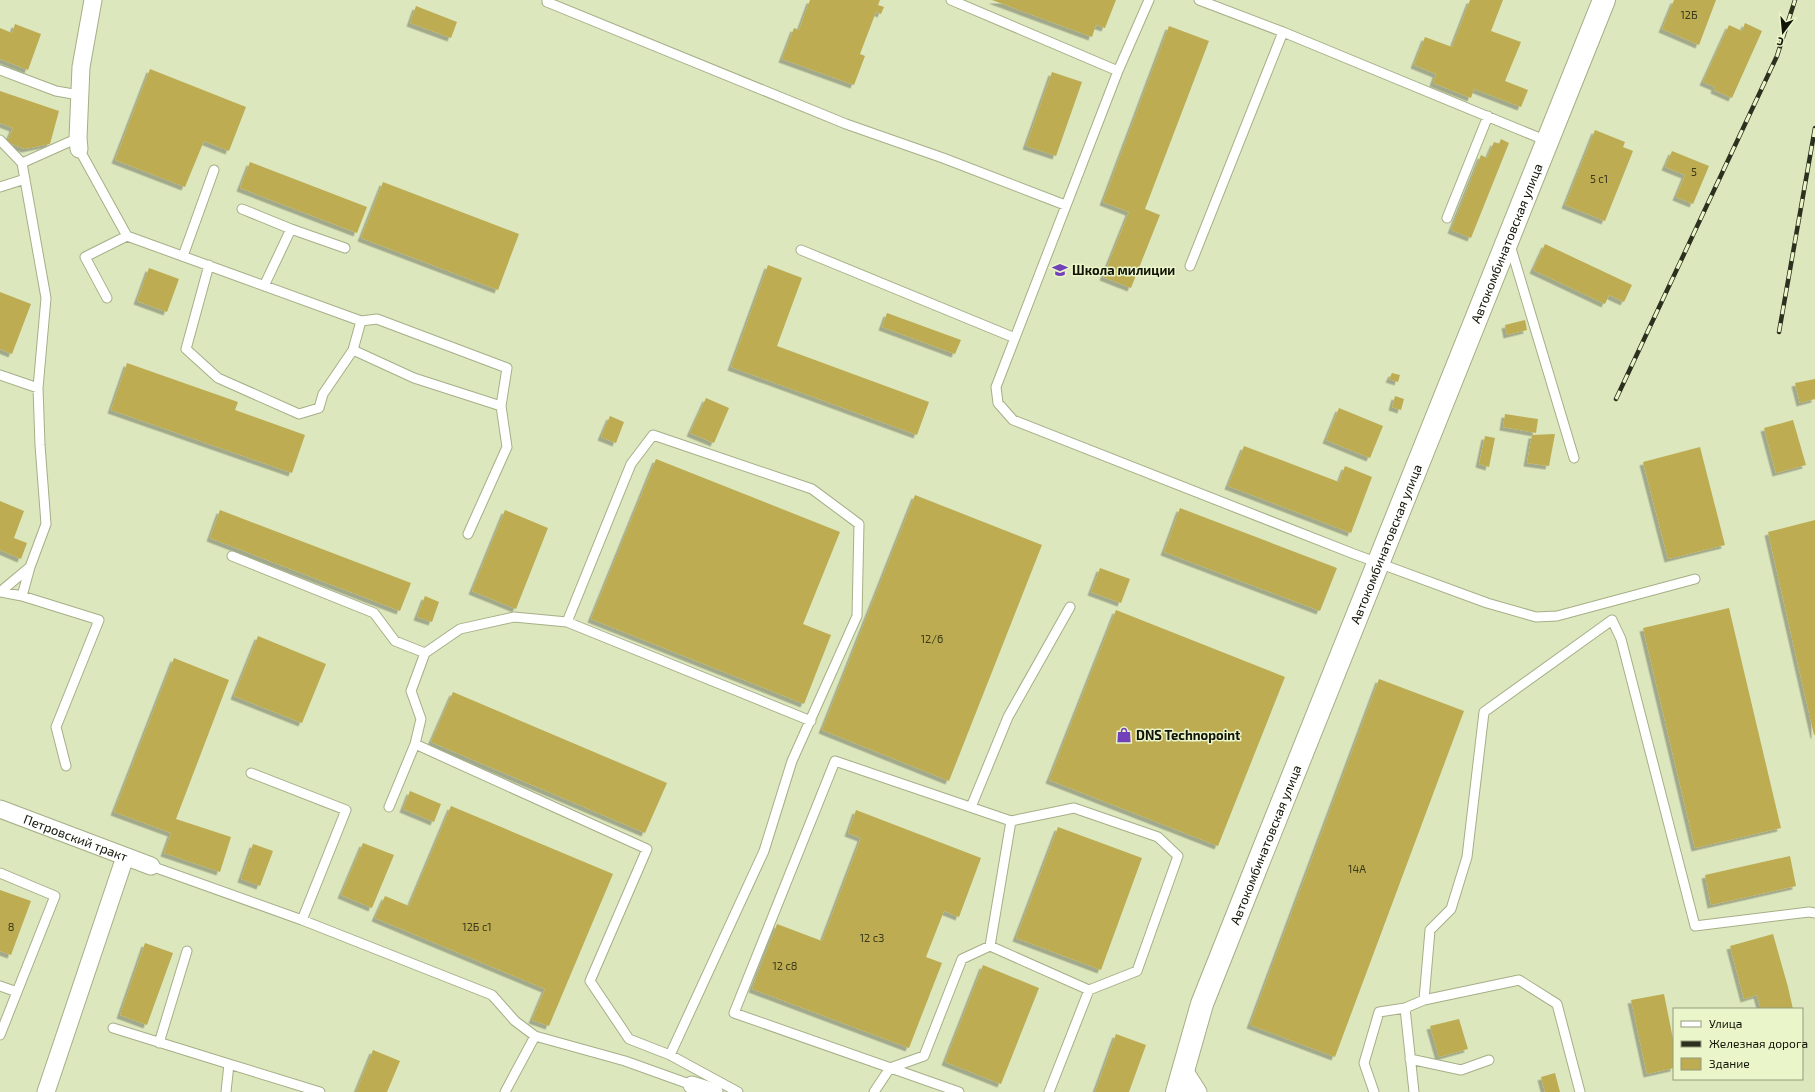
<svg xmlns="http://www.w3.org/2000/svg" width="1815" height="1092" font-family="'Exo 2',sans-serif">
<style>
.building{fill:#bdac51;filter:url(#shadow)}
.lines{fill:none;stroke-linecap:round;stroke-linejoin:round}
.lane-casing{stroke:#a5af87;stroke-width:11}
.street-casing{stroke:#a5af87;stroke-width:19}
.secondary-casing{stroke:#a5af87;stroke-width:24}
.lane{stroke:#fff;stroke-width:9}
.street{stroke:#fff;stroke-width:17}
.secondary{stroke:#fff;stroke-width:22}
.rail-casing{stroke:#2c301e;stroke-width:4.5}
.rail{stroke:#eaf5ca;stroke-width:3;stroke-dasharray:9;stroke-linecap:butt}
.labels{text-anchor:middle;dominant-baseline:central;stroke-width:3;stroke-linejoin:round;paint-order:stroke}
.number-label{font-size:11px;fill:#3c3a19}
.street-label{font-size:13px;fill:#111406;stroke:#eaf5ca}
.poi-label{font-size:13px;font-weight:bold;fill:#111406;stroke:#eaf5ca;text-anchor:start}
</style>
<defs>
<filter id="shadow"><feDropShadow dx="-3.5" dy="3.5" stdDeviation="0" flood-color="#0004"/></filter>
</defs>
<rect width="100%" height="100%" fill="#dde7bd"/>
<!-- building -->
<path class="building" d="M810,0H880L878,5L884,7L881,14L876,12L860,54L865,56L854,85L782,59L794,28L799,30Z
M992,0H1116L1105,28L1096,25L1092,37Z
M1470,0H1503L1491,31L1521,42L1505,81L1528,90L1521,107L1474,89L1471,98L1433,83L1436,74L1414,65L1425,37L1452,47Z
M1674,0H1716L1699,45L1662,29Z
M416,6L457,22L451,38L410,23Z
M1745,23L1762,31L1732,98L1714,90L1715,87L1703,82L1729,25L1742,31Z
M15,24L41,34L28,70L0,59V28L12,33Z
M1169,26L1209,41L1145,209L1160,215L1131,288L1103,277L1129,212L1103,202Z
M150,69L246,107L229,151L204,141L185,187L115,160Z
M1052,72L1082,82L1056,156L1026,146Z
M0,91L59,111L50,144L25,149L7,142L13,128L0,123Z
M1595,130L1625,142L1623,147L1633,151L1605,221L1565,205Z
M1501,139L1509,143L1471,238L1451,230L1481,155L1487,158L1494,142L1499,144Z
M1672,151L1709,166L1693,204L1676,197L1685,175L1665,167Z
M250,162L367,207L357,233L240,188Z
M383,182L519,234L498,290L361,238Z
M1545,244L1632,285L1624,302L1609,295L1605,304L1533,270Z
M768,265L802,278L777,346L929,402L917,435L731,367Z
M149,268L179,279L167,312L137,301Z
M0,292L31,304L12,354L0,349Z
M887,313L961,340L955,354L882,327Z
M1525,320L1527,330L1507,335L1505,325Z
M127,363L238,402L235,410L305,435L292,473L111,410Z
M1392,373L1400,375L1398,382L1389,379Z
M1815,379V399L1800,403L1795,383Z
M1395,396L1404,399L1401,410L1392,407Z
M706,398L729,408L714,443L690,433Z
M1339,408L1383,426L1370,458L1326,440Z
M1505,414L1538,419L1536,433L1503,427Z
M610,416L624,422L616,443L601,437Z
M1793,420L1806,465L1776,473L1764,428Z
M1555,434L1549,466L1527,463L1532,435Z
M1485,436L1495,438L1489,467L1479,464Z
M1244,446L1339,482L1345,466L1372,477L1351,533L1228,486Z
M1700,447L1725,545L1668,559L1643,462Z
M656,459L840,532L803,624L831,635L804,704L591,619Z
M915,495L1042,545L949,781L822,730Z
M0,501L24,511L14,538L27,543L21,559L0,550Z
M1180,508L1337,568L1320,611L1164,552Z
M220,510L411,583L400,611L210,538Z
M505,510L548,528L516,609L472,591Z
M1815,520V735H1814L1768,532Z
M1100,568L1130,579L1121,603L1091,592Z
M425,596L439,602L432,622L417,617Z
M1729,608L1781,828L1695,848L1643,628Z
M1116,610L1285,677L1218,846L1049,780Z
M258,636L326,664L302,723L234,696Z
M174,658L229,680L176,819L231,837L220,872L164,853L171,833L114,812Z
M1379,679L1464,711L1335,1057L1250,1025Z
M453,692L667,783L645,833L431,742Z
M410,791L441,804L434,822L403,809Z
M451,806L613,874L549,1026L532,1020L545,989L375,918L385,896L409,906Z
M856,810L981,858L959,917L944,911L926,957L942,963L909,1048L752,989L777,924L822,941L861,838L848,833Z
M1058,827L1142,858L1101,970L1016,938Z
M363,843L394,855L372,908L341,895Z
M253,844L273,851L260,886L241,879Z
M1790,856L1796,886L1711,905L1705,875Z
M0,890L31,901L11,955L0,951Z
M1773,934L1788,987L1793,1009H1761L1757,995L1744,999L1730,946Z
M145,943L173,953L147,1025L120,1015Z
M983,965L1039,988L1001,1084L945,1062Z
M1664,994L1674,1044V1068L1647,1074L1631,1000Z
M1459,1019L1468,1049L1439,1057L1430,1026Z
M1116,1034L1146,1045L1129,1092H1095Z
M373,1050L400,1061L387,1092H356Z
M1555,1073L1560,1092H1545L1541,1077Z"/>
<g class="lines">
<!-- lane casing -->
<g class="lane-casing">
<path id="lane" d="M547,0V2L846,124L943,158L1065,205
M951,0L1118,71
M1149,0L1118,71L996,387L998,403L1013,420L1354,554L1487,603L1536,617L1557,616L1695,579
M1199,0L1283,32L1547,141
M0,70L56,91L79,95
M0,140L22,163L78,138
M79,149L127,236L85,257L107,298
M0,187L25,179
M242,209L291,229L264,286
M1447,218L1488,116
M291,229L345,248
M127,236C205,264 283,293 361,321L353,350L323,394L319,408L299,414L218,378L186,349L209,265
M1510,245L1574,458
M801,250L1015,338
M183,256L214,170
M1190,266L1283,32
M361,321L377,319L507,368L501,406
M353,350L414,378L501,406L507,447L468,534
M0,375L38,388
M232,556L374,613L395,641L425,653
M0,592L30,567L46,524L40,445L38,388L46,298L22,163
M1,592L22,596L30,567
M22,596L99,620L56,727L66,766
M567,622L514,617L460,629L425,653L411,691L421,719L415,744L647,849L590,981L629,1039L670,1055L738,1092
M251,773L346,810L302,920
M389,807L415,744
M971,807L1008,717L1070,607
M151,866L302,920L492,995L515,1021L535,1036L625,1061L692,1085
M0,873L55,896L0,1035
M990,946L1089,990
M0,986L17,992
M1424,1000L1519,980L1557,1004L1580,1092
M1405,1008L1414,1092
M113,1028L229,1064L226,1092
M159,1043L187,951
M670,1055L764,851L792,761L857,616L859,524L812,489L653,435L631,464L567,622L811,721
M1410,1059L1461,1070L1489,1060
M229,1064L320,1092
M505,1092L535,1036
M874,1092L890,1068L924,1056L962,959L990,946L1011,821
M959,1092L734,1013L835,761L1011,821L1074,808L1158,837L1178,856L1137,971L1089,990L1049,1092
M1374,1092L1364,1063L1379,1012L1405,1008L1424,1000L1430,930L1451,909L1467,857L1484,712L1612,620L1621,639L1695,926L1809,912L1815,913"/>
</g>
<!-- street casing -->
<g class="street-casing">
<g id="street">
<path d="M79,149L78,138L81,67L93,0"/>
<path id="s1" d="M0,809L151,866"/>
<path d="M1184,1070L1198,1092"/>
<path d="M692,1085L714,1092"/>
<path d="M46,1092L125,857"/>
</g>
</g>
<!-- secondary casing -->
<g class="secondary-casing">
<g id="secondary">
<path id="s2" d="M1177,1092L1202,1004L1258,863L1604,0"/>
</g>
</g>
<!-- lane -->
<use href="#lane" class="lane"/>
<!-- street -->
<use href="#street" class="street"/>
<!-- secondary -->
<use href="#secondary" class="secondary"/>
<!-- rail casing -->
<g class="rail-casing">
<path id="rail" d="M1779,332L1815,128
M1616,399L1777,56L1795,0"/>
</g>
<!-- rail -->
<use href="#rail" class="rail"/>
</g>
<!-- icons -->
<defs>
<g id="university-bare" transform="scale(1.2)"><path d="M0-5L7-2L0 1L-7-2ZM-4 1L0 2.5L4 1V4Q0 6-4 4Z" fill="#7240b8" stroke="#eaf5ca" stroke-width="2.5" paint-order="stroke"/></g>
<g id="shop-bare" transform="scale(1.2)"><path d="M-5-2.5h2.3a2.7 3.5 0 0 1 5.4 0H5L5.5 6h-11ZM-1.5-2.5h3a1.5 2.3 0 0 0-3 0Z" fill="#7240b8" stroke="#eaf5ca" stroke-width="2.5" paint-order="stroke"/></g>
</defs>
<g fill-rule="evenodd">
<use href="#university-bare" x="1060" y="270"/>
<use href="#shop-bare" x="1124" y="735"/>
</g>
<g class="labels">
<!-- number labels -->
<g class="number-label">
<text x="1689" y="14">12Б</text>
<text x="1694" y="171">5</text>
<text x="1599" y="178">5 с1</text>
<text x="932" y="638">12/6</text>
<text x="1357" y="868">14А</text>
<text x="11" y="926">8</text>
<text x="477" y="926">12Б с1</text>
<text x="872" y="937">12 с3</text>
<text x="785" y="965">12 с8</text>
</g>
<!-- street labels -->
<g class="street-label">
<text stroke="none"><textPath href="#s2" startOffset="911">Автокомбинатовская улица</textPath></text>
<text stroke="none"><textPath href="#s2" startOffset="587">Автокомбинатовская улица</textPath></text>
<text stroke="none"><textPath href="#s1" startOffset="81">Петровский тракт</textPath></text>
<text stroke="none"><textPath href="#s2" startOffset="263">Автокомбинатовская улица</textPath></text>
</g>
<!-- poi labels -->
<g class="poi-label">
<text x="1072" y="270">Школа милиции</text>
<text x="1136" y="735">DNS Technopoint</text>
</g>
</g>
<!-- legend -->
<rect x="1673" y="1008" width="130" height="72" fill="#eaf5ca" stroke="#939b7c"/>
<rect x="1681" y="1021" width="20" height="6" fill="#ffffff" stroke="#939b7c"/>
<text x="1709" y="1028" font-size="12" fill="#111406">Улица</text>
<rect x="1681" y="1041" width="20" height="6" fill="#2c301e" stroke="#939b7c"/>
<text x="1709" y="1048" font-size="12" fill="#111406">Железная дорога</text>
<rect x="1681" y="1058" width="20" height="12" fill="#bdac51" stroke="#939b7c"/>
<text x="1709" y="1068" font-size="12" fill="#111406">Здание</text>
<!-- north arrow -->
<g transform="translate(1783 32) rotate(196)" stroke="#eaf5ca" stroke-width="3" paint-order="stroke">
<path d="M0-3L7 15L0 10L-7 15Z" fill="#111406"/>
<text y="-6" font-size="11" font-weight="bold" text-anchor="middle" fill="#111406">С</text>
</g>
</svg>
